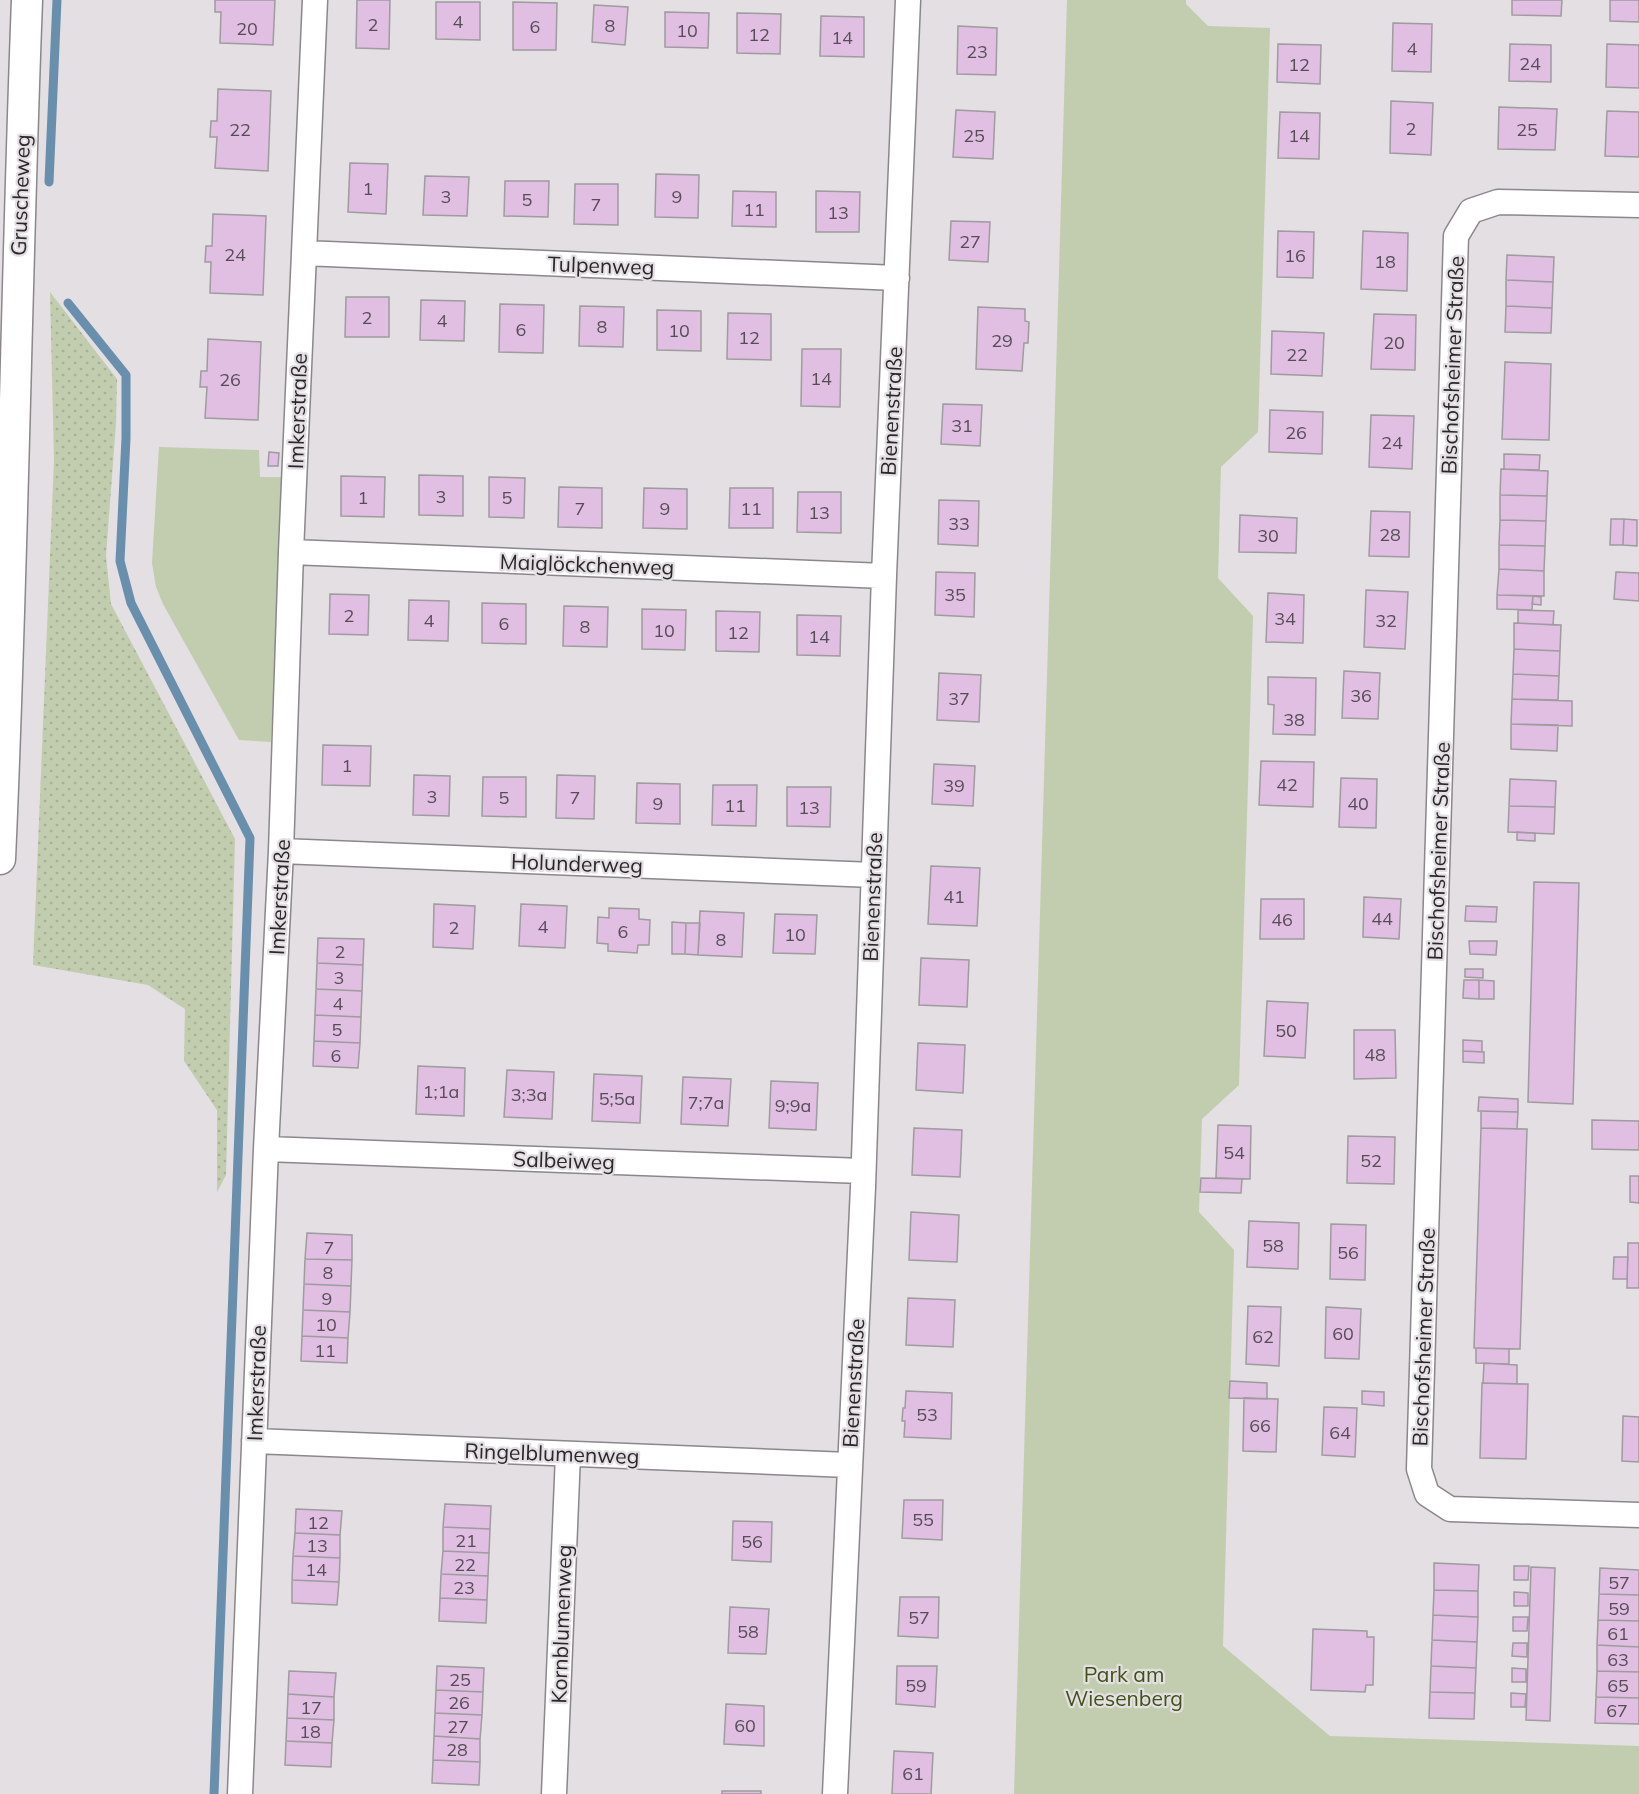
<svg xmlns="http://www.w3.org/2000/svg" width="1639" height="1794" font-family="Mulish,sans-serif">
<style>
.grass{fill:url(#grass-dots)}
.park{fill:#c1cdae}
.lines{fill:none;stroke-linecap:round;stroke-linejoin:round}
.stream{stroke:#698fac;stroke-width:9}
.building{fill:#e0bfe2;stroke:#9f9b9f;stroke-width:1.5}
.minor-casing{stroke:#8b878b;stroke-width:27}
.tertiary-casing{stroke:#8b878b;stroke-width:33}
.minor{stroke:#fff;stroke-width:24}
.tertiary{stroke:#fff;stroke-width:30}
.labels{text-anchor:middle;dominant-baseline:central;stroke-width:4.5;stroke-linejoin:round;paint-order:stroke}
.number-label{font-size:18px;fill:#574d57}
.street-label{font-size:21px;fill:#292729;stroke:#e3dfe3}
.park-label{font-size:21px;fill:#405314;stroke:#e3dfe3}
</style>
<defs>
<pattern id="grass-dots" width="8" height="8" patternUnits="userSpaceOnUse" patternTransform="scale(1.5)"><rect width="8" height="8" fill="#c1cdae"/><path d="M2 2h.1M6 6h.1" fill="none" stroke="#a6b096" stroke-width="1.8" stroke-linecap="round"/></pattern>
</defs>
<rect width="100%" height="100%" fill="#e3dfe3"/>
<!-- grass -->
<path class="grass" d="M50,292L117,379L116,423L106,556L111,604L235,839L226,1175L217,1192V1110L184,1061L185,1009L148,985L33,965L54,460Z"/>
<!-- park -->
<path class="park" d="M1067,0H1186V4L1208,26L1270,28L1258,432L1221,467L1218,578L1253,616L1239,1085L1202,1119L1199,1212L1234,1250L1223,1646L1330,1736L1639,1746V1794H1014Z
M159,447L259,450L260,477H283L271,742L239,740L163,604L156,587L152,563Z"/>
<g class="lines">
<!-- stream -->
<path class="stream" d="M49,182L57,0
M68,303L126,375V438L120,561L131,603L250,838L214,1794"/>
</g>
<!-- building -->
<path class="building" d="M215,0H275L273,45L220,43L221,12H215Z
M357,0H390L389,49L356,48Z
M1512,0H1562L1561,16L1512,15Z
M1610,0H1639V22L1610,21Z
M436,2H480V40L436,39Z
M513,2L557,3L556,50H513Z
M594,5L628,7L625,45L592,42Z
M665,12L709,13L708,48L665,47Z
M737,13L781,14L780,54L737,53Z
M821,16L864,17V57L820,56Z
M1393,23L1432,24L1431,72L1392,71Z
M958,26L997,28L996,75L957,74Z
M1278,44L1321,45L1320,84L1277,82Z
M1510,44L1551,45V82L1509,81Z
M1607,44L1639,45V88L1606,87Z
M218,89L271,91L268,171L215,168L217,137H210L211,121H217Z
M1391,101L1433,103L1431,155L1390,153Z
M1499,107L1557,109L1555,150L1498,149Z
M956,110L995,112L993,159L953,157Z
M1607,111L1639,112V157L1605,156Z
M1280,112L1320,113L1319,159L1278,158Z
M350,163L388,164L386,214L348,212Z
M656,174L699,175L698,218L655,217Z
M425,176L469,177L467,216L423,215Z
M505,181H549L548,217L504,216Z
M575,184H618V225L574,224Z
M733,191L776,192V227L732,226Z
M816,191L860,192L859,232H816Z
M213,214L266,216L263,295L210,293L211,262H205L206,246H212Z
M951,221L990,222L988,262L949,260Z
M1278,231L1314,232L1313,278L1277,277Z
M1363,231L1408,233L1407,291L1361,289Z
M1507,255L1554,257L1553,282L1506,280Z
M1506,280L1553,282L1552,308L1506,306Z
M346,297H389V337H345Z
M421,300L465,301L464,341L420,340Z
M500,304L544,305L543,353L499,352Z
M580,306L624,307L623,347L579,346Z
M1506,306L1552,308L1551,333L1505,332Z
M978,307L1025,309V321L1029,322L1028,343H1024L1022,371L976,369Z
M657,310L701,311V351L657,350Z
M728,313L771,314V360L727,359Z
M1374,314L1416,315L1415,370L1371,369Z
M1272,331L1324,333L1322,376L1271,374Z
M208,339L261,342L258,420L205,418L207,387H200L201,371H207Z
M802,349H841L840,407L801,406Z
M1505,362L1551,364L1549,440L1502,439Z
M943,404L982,405L980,446L941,444Z
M1270,410L1323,412L1322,454L1269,452Z
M1371,415L1414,416L1412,469L1369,467Z
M269,452L279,453L278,466H268Z
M1504,454L1540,455L1539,470L1504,469Z
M1501,469L1548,471L1547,496L1500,495Z
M419,475L463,476V516L419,515Z
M341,476L385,477L384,517L341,516Z
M489,477L525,478L524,518L489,517Z
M559,487L602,488V528L558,527Z
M644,488L687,489V529L643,528Z
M730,488H773V528H729Z
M798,492H841V533L797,532Z
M1500,495L1547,496L1546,521L1500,520Z
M939,500L979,501L978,546L938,544Z
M1371,511L1410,512L1409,557L1369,556Z
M1240,515L1297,518L1296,553L1239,552Z
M1611,519H1624L1623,545H1610Z
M1624,519L1637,520V546L1623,545Z
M1500,520L1546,521L1545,546L1499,545Z
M1499,545L1545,546L1544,571L1499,569Z
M1499,569L1544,571V596L1497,595Z
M936,572L975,573L974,617L935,615Z
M1616,572L1639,573V601L1614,599Z
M1366,590L1408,592L1405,649L1364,647Z
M1268,593L1304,595L1303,643L1266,642Z
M330,594L369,595L368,635L329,634Z
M1497,595L1533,596L1532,610L1497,609Z
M1533,596L1541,597V605L1532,604Z
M409,600L449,601L448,641L408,640Z
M482,603L526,604V644L482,643Z
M564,606L608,607L607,647L563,646Z
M642,609L686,610L685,650L642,649Z
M1518,610L1554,611L1553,625L1518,623Z
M716,611L760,612L759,652L716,651Z
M797,615L841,616L840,656L797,655Z
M1514,623L1561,625L1560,651L1514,649Z
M1514,649L1560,651L1559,676L1513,674Z
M1344,671L1380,673L1378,719L1342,718Z
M939,673L981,675L979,722L937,720Z
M1513,674L1559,676L1558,700L1512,699Z
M1268,677L1316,678L1315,735L1273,734L1274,705L1268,704Z
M1512,699L1572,701V726L1511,724Z
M1511,724L1558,725L1557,751L1511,749Z
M323,745L371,746L370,786L322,785Z
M1261,761L1314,762L1313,807L1259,805Z
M934,764L975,766L973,806L932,804Z
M414,775L450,776L449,816L413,815Z
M557,775L595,776L594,819L556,818Z
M483,777H526V817L482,816Z
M1341,778L1377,779L1376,828L1339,827Z
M1510,779L1556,781L1555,807L1509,806Z
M637,783L680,784V824L636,823Z
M713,785H757L756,826L712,825Z
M787,787H831L830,827L787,826Z
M1509,806L1555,807L1554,834L1508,832Z
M1517,832L1535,833V841L1517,840Z
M931,866L980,868L977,926L928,924Z
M1534,882L1579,883L1573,1104L1528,1102Z
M1364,897L1401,899L1399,939L1363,937Z
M1261,899H1304V939H1260Z
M434,904L475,906L473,949L433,947Z
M521,904L567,906L565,948L519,946Z
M1466,906L1497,907L1496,922L1465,921Z
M609,908L639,909V919L650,920L649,945H638L637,953L608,951V944L597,943L598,917L609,918Z
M700,911L744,913L742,957L698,955Z
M775,914L817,915L815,954L773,953Z
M672,922L686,923L685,954H672Z
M686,923H700L698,955L685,954Z
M318,938L364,939L363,965L317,963Z
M1469,941H1497L1496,955L1470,954Z
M921,958L969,960L967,1007L919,1005Z
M317,963L363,965L362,991L316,989Z
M1465,969H1483V978L1465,977Z
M1464,980H1479V999L1463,998Z
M1479,980L1494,981V999H1479Z
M316,989L362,991L361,1017L315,1015Z
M1267,1001L1308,1003L1305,1058L1264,1056Z
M315,1015L361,1017L360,1043L314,1041Z
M1354,1030H1395L1396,1078L1354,1079Z
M1463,1040L1482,1041V1052L1463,1051Z
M314,1041L360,1043L358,1068L313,1066Z
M918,1043L965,1045L963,1093L916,1090Z
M1463,1051L1484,1052V1063L1463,1062Z
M418,1066L465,1068L464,1116L416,1114Z
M507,1070L554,1072L552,1119L504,1117Z
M594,1074L642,1076L640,1123L592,1121Z
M683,1077L731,1079L728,1126L681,1124Z
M771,1081L818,1083L816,1130L769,1128Z
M1479,1097L1518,1099V1112L1478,1111Z
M1481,1111L1518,1112L1517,1129L1481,1128Z
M1592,1120L1639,1121V1150L1592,1149Z
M1218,1125L1251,1126L1250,1179L1216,1178Z
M914,1128L962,1130L960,1177L912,1175Z
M1481,1128L1527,1129L1520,1349L1474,1348Z
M1348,1136L1395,1137L1394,1184L1347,1183Z
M1630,1176H1639V1203L1630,1202Z
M1201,1178L1242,1179L1241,1193L1200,1192Z
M911,1212L959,1215L957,1262L909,1260Z
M1249,1221L1299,1223L1298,1269L1247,1267Z
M1331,1224L1366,1225L1365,1280L1330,1279Z
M307,1233L352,1235V1260L305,1259Z
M1628,1243H1639V1288H1627Z
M1614,1257H1628L1627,1279H1613Z
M305,1259L352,1260L351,1286L304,1284Z
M304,1284L351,1286L350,1312L303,1310Z
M908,1298L955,1300L953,1347L906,1345Z
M1248,1306L1281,1307L1279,1366L1246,1364Z
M1326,1307L1361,1309L1359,1359L1325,1358Z
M303,1310L350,1312L348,1338L302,1336Z
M302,1336L348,1338L347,1363L301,1361Z
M1476,1348L1509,1349V1364L1476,1363Z
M1484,1363L1517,1365V1384L1483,1383Z
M1230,1381L1267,1383V1399L1229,1398Z
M1482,1383L1528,1384L1526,1459L1480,1458Z
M906,1391L952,1393L951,1439L904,1437L905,1421H902L903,1408H905Z
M1362,1391L1384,1392V1406L1362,1404Z
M1244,1398L1278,1399L1276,1452L1243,1451Z
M1324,1407L1357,1408L1355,1457L1322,1455Z
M1623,1416L1639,1417V1462L1622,1461Z
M904,1500H943L942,1540L902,1538Z
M445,1504L491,1506L490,1529L443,1527Z
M296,1509L342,1511L340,1535L295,1533Z
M733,1521L772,1522L771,1562L732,1560Z
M443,1527L490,1529L489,1553L443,1551Z
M295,1533L340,1535V1558L293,1556Z
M443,1551L489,1553L488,1576L441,1574Z
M293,1556L340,1558L339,1582L292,1580Z
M1434,1563L1479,1565L1478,1591L1434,1590Z
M1514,1566H1529L1528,1580H1514Z
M1531,1567L1555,1568L1550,1721L1526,1720Z
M1600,1568L1639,1570V1595L1599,1594Z
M441,1574L488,1576L487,1600L440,1598Z
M292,1580L339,1582L337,1605L292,1603Z
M1434,1590L1478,1591V1617L1433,1615Z
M1514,1592L1528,1593V1606H1514Z
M1599,1594L1639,1595V1621L1598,1620Z
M900,1597H939L938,1638L898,1636Z
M440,1598L487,1600L486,1623L439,1621Z
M730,1607L769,1609L766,1654L728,1653Z
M1433,1615L1478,1617L1477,1642L1432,1640Z
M1513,1617H1528L1527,1631H1513Z
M1598,1620L1639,1621V1647L1597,1645Z
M1313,1629L1367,1631V1637H1374L1373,1685H1366L1365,1692L1311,1690Z
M1432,1640L1477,1642L1476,1668L1431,1666Z
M1513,1643H1527V1657L1512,1656Z
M1597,1645L1639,1647V1672L1597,1671Z
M437,1666L484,1668L483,1692L436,1690Z
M897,1666H937L935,1707L896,1704Z
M1431,1666L1476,1668L1475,1693L1430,1692Z
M1512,1668L1526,1669V1682H1512Z
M289,1671L336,1673L334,1697L288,1694Z
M1597,1671L1639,1672V1698L1596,1697Z
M436,1690L483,1692L482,1715L435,1713Z
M1430,1692L1475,1693L1474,1719L1429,1718Z
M1511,1693L1526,1694L1525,1707H1511Z
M288,1694L334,1697V1720L287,1718Z
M1596,1697L1639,1698V1724L1595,1723Z
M726,1704L764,1706V1746L724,1744Z
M435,1713L482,1715L480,1739L434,1736Z
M287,1718L334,1720L332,1743L286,1741Z
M434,1736L480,1739V1762L433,1760Z
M286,1741L332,1743L331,1767L285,1765Z
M894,1751L933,1753L931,1794H892Z
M433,1760L480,1762L479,1785L432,1783Z
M722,1791H761V1794H722Z"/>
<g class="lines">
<!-- minor casing -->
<g class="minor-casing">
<path id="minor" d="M1639,205L1498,202L1471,211L1456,236L1419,1469L1427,1494L1450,1509L1639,1515
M304,253L897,278
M291,552L884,576
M281,851L873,875
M266,1149L862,1171
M254,1441L849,1465
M240,1794L266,1149L281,851L291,552L315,0
M554,1794L568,1454
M835,1794L863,1187L884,576L908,0"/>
</g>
<!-- tertiary casing -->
<g class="tertiary-casing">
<path id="tertiary" d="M0,859C13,572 16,286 27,0"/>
</g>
<!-- minor -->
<use href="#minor" class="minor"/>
<!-- tertiary -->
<use href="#tertiary" class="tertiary"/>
</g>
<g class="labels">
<!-- number labels -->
<g class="number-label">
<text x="458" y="21">4</text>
<text x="373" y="24">2</text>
<text x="610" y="25">8</text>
<text x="535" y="26">6</text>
<text x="247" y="28">20</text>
<text x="687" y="30">10</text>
<text x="759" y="34">12</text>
<text x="842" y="37">14</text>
<text x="1412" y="48">4</text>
<text x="977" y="51">23</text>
<text x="1530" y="63">24</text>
<text x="1299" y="64">12</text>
<text x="1411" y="128">2</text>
<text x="240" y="129">22</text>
<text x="1527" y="129">25</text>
<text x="974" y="135">25</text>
<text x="1299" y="135">14</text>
<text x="368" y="188">1</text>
<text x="446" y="196">3</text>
<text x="677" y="196">9</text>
<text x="527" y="199">5</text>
<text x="596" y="204">7</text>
<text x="754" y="209">11</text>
<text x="838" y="212">13</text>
<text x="970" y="241">27</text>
<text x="235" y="254">24</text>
<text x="1295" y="255">16</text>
<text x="1385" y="261">18</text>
<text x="367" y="317">2</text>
<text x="442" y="320">4</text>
<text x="602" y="326">8</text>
<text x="521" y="329">6</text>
<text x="679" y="330">10</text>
<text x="749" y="337">12</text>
<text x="1002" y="340">29</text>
<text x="1394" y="342">20</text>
<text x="1297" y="354">22</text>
<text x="821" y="378">14</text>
<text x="230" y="379">26</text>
<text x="962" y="425">31</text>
<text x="1296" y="432">26</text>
<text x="1392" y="442">24</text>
<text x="441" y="496">3</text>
<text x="363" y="497">1</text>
<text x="507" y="497">5</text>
<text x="580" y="508">7</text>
<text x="665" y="508">9</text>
<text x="751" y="508">11</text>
<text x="819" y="512">13</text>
<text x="959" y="523">33</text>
<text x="1390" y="534">28</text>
<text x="1268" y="535">30</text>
<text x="955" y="594">35</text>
<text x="349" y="615">2</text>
<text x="1285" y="618">34</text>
<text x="429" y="620">4</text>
<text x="1386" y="620">32</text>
<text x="504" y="623">6</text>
<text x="585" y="626">8</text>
<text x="664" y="630">10</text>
<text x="738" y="632">12</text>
<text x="819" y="636">14</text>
<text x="1361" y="695">36</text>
<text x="959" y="698">37</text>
<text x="1294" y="719">38</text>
<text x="347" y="765">1</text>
<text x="1287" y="784">42</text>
<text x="954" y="785">39</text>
<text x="432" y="796">3</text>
<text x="504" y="797">5</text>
<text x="575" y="797">7</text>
<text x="658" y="803">9</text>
<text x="1358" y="803">40</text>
<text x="735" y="805">11</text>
<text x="809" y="807">13</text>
<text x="954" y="896">41</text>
<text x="1382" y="918">44</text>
<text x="1282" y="919">46</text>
<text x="543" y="926">4</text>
<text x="454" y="927">2</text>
<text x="623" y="931">6</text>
<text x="795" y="934">10</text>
<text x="721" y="939">8</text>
<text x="340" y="951">2</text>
<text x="339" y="977">3</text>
<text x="338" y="1003">4</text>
<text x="337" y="1029">5</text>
<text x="1286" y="1030">50</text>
<text x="1375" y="1054">48</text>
<text x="336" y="1055">6</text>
<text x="441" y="1091">1;1a</text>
<text x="529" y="1094">3;3a</text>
<text x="617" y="1098">5;5a</text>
<text x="706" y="1102">7;7a</text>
<text x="793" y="1105">9;9a</text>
<text x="1234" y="1152">54</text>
<text x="1371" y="1160">52</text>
<text x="1273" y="1245">58</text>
<text x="329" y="1247">7</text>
<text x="1348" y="1252">56</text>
<text x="328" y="1272">8</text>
<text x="327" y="1298">9</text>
<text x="326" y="1324">10</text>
<text x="1343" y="1333">60</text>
<text x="1263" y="1336">62</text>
<text x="325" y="1350">11</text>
<text x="927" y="1414">53</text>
<text x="1260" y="1425">66</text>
<text x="1340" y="1432">64</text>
<text x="923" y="1519">55</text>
<text x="318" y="1522">12</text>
<text x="466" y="1540">21</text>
<text x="752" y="1541">56</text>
<text x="317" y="1545">13</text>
<text x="465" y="1564">22</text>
<text x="316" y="1569">14</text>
<text x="1619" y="1582">57</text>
<text x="464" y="1587">23</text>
<text x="1619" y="1608">59</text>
<text x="919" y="1617">57</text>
<text x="748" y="1631">58</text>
<text x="1618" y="1633">61</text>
<text x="1618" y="1659">63</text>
<text x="460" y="1679">25</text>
<text x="916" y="1685">59</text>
<text x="1618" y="1685">65</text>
<text x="459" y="1702">26</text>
<text x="311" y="1707">17</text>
<text x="1617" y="1710">67</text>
<text x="745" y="1725">60</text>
<text x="458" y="1726">27</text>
<text x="310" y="1731">18</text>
<text x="457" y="1749">28</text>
<text x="913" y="1773">61</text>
</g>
<!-- street labels -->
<g class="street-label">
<text transform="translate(20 195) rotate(-88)">Gruscheweg</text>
<text transform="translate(601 265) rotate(2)">Tulpenweg</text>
<text transform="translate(1452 365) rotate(-88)">Bischofsheimer Straße</text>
<text transform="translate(297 411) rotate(-88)">Imkerstraße</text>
<text transform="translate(891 411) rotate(-87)">Bienenstraße</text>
<text transform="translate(587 564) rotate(2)">Maiglöckchenweg</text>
<text transform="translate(1438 851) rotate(-88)">Bischofsheimer Straße</text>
<text transform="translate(577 863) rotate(2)">Holunderweg</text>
<text transform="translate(279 897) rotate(-87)">Imkerstraße</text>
<text transform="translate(872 897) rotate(-88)">Bienenstraße</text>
<text transform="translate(564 1160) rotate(2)">Salbeiweg</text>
<text transform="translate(1423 1337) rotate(-88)">Bischofsheimer Straße</text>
<text transform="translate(256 1383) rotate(-88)">Imkerstraße</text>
<text transform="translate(853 1383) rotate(-87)">Bienenstraße</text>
<text transform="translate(552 1453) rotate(2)">Ringelblumenweg</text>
<text transform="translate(561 1624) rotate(-88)">Kornblumenweg</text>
</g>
<!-- park labels -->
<g class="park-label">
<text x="1124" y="1674">Park am<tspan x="1124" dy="24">Wiesenberg</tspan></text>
</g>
</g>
</svg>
